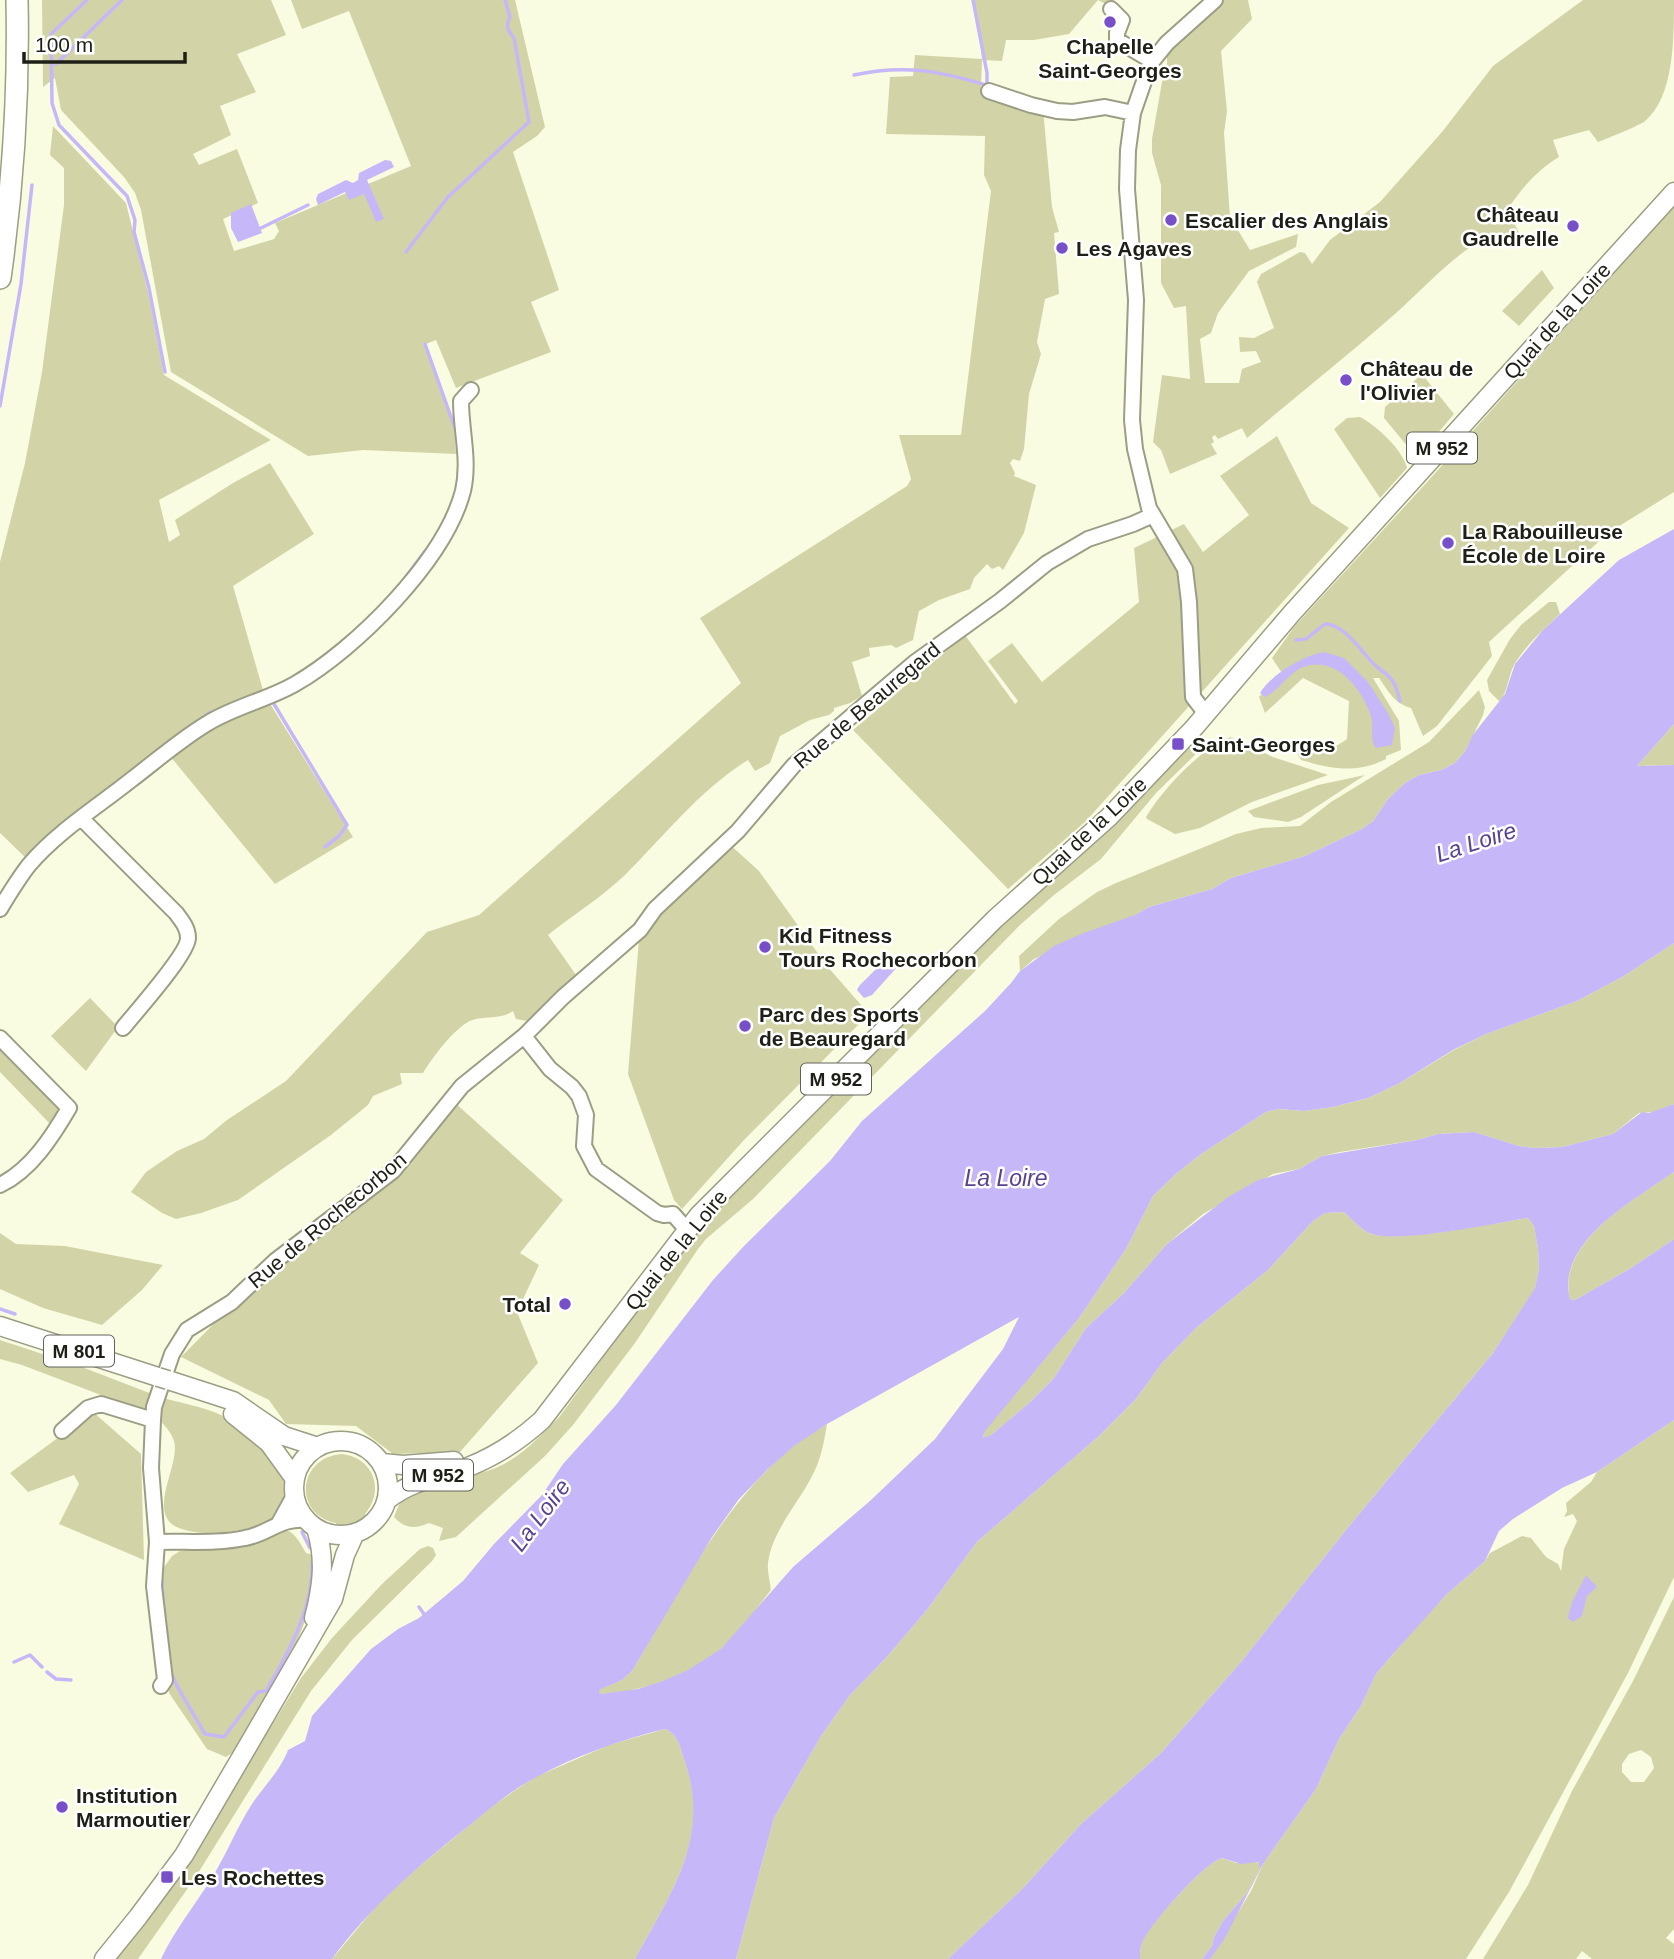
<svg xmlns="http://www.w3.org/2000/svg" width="1674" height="1959" font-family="Arial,sans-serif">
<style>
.green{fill:#d2d4a7;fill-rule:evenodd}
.water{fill:#c6b7f9;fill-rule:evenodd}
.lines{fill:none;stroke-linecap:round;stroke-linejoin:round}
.stream{stroke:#c6b7f9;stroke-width:3.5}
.minor-casing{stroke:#9c9d85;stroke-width:18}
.major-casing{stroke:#9c9d85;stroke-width:21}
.highway-casing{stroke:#9c9d85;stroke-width:24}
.minor{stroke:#fff;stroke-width:14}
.major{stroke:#fff;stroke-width:18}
.highway{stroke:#fff;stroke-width:21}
.major-bridge-casing{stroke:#9c9d85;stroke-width:21;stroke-linecap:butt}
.major-bridge{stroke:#fff;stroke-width:18}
.poi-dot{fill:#7750c9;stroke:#fff;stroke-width:2.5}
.labels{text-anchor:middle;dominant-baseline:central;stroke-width:5;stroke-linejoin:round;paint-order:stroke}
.shield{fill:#fff;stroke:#62625c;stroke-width:2}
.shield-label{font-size:19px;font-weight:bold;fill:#1e1f16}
.poi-label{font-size:21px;font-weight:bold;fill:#1e1f16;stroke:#fff;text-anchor:start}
.street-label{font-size:21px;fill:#1e1f16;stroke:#fff}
.water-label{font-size:23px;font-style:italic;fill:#594390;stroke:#fff}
</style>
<rect width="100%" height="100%" fill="#fafce2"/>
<!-- green -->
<path class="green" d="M42,0H271L286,35L237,54L256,92L220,106L231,135L193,154L199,165L237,149L258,203L223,219L234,251L274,239L279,231L275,223L411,166L349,11L302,29L291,0H515L545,127L537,136L513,152L559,290L531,302L551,352L456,388L436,340L426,344L454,422L456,454L363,450L308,456L171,372L141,210L135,193L124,177L61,110L55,78L43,87Z
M973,0H1115L1110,5L1112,7L1098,0L1069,34L1034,40H1006L1002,61L982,60L981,88L1043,109L1052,207L1059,232L1054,233L1059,294L1045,299L1037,342L1041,354L1029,394L1024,449L1020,461L1013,459L1010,463L1015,473L1014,476L1036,485L1024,533L1003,570L999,566L992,569L987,564L974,578L970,589L939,600L919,611L913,640L896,648L891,645L869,648L870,656L852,662L862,696L850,703L834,708V711L829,715L810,720L780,736L770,763L755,771L748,760C700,790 665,835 625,875C602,897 573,915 548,935L581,982L530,1031L527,1021L516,1019L513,1011C502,1019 489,1016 476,1019C458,1022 433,1057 423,1073H400L402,1084L373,1096L368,1105L331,1135L238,1200L201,1213L176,1219L162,1213L131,1192L146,1172L177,1151L204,1139L227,1120L286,1081L427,932L479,915L741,683L700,618L907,486L911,479L899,435H961L991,191L984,175L985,136L886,134L890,77L913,76L915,55L982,59L979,24Z
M1214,0H1248L1252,19L1221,51L1227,111L1224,133L1230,217L1250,250L1298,234L1296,247L1249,271L1218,313L1211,333L1200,339L1205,383H1239L1242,369L1261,362L1256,351L1240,352L1239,337L1254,338L1274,328L1257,282L1261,274L1300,252L1305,253L1312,264L1330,240L1380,202L1442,132L1493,66L1583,0H1674C1674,40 1674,98 1644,122C1629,130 1613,136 1598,142L1589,130L1553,140L1559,157C1536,171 1522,188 1507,210L1525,244L1490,247L1483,239C1447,260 1420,293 1388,320C1342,360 1294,398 1247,438L1242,428L1218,439L1215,435L1212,437L1214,442L1211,444L1217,454L1170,474L1161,450L1153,442L1162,375L1190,379L1186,306L1174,308L1161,283V185L1152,153V139L1162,82L1167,71V43Z
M53,126L126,203L149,296L164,375L271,440L159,500L169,542L180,535L175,520L233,483L270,463L314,534L233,586L265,697L228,707L28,860L0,833V562L25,463L42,372L64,205V168L50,155Z
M1674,206V492L1608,533L1489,642L1492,656L1437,726L1423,736L1411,708C1395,704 1388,691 1379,678H1373L1399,721L1401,750L1386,756V759C1357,774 1331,769 1301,760L1296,752L1304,740C1328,745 1321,757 1347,739L1349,701L1303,678L1265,713L1259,697L1282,673L1272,658L1294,627L1428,481Z
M1542,270L1554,288L1519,326L1502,311Z
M1422,374L1454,414L1421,453H1413L1384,418L1385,407Z
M1360,417C1377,426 1403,450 1407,468L1380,498L1334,429L1347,418Z
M1277,436L1311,503L1349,528L1086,821L1008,889L853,730L965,635L1015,704L1018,701L988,661L1012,643L1042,682L1139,602L1134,548L1184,524L1203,552L1249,515L1220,476Z
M1549,602H1556L1560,614C1544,629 1525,646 1514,665C1508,677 1508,690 1500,702L1489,691L1487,680L1510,639L1521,625Z
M1479,690L1485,707L1483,715L1466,750L1455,763L1441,770L1419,775L1405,783L1388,799L1373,821L1362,829L1305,856L1231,878L1212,889L1149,907L1135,915L1034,959L1020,971L1019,956L1059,919L1097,892L1116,883L1236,834L1261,828L1300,826L1331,802L1429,742Z
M269,702L353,837L275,884L170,756L227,716Z
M1674,724V765L1637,766Z
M1230,737L1273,757L1328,775L1252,802L1200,828L1175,834L1147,819L1146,817C1163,789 1199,750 1230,737Z
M1198,739L1205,745L1156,793L1101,859L1054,895L1020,925L753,1199L706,1239L698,1249L635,1343L573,1425L545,1456L456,1537L439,1541L443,1528L429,1523C415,1529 405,1529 394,1517C397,1510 398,1504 404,1499C425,1481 478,1479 506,1463C527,1451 543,1433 560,1416L704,1220L1011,912L1071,859Z
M1365,775L1301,817L1288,822L1254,817L1248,811L1318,785Z
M727,842L759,871L827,966L869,1014L744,1140L682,1209L674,1200L628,1074L639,939Z
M1674,943V1104L1654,1112L1639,1113L1613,1134L1562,1147L1535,1148L1519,1146L1474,1132L1438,1134L1417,1140L1340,1152L1322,1156L1299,1169L1273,1174L1203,1214L1167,1244L1123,1294L1086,1328L1054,1378L1029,1403L991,1435L983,1439L985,1430L993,1420L1079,1318L1126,1249L1153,1196L1177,1173L1201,1154L1266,1112L1279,1109L1304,1111L1333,1107L1368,1098L1398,1084L1454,1050L1486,1034L1577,1001L1624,976Z
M90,998L118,1027L86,1071L51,1036Z
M0,1044L63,1109L54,1128L0,1072Z
M454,1102L563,1200L520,1253L539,1265L517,1312L538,1363L460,1452L393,1454L356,1426L286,1424L269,1400L181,1357L264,1273L408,1161Z
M1674,1172V1239L1631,1268L1575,1300L1570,1299C1556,1242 1635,1199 1674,1172Z
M1344,1212C1352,1219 1360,1229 1369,1233C1395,1244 1495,1223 1528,1218L1534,1226L1538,1249L1539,1269L1535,1289L1493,1353L1350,1525L1241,1662L1161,1753L1081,1824L1023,1888L948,1959H736L774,1818L821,1736L850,1695L885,1659L926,1611L977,1542L1099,1436L1136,1399L1162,1363L1196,1328L1268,1270L1313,1221L1325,1213Z
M0,1233L16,1244L65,1246L163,1265L142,1290L102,1325L43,1308L0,1289Z
M0,1340L82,1367L152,1394L143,1411L22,1365L0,1359Z
M163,1398C185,1404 211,1408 230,1420C253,1434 301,1480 282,1510C266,1533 184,1543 168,1520C154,1500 180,1462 174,1441C171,1432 165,1426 159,1419Z
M93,1412L141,1454L144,1560L59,1524L79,1484L74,1475L28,1492L10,1473Z
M1674,1420V1577L1628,1673L1509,1892L1466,1959H1210L1251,1891L1263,1864L1316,1789L1339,1739L1361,1706L1376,1674L1422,1620L1446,1595L1485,1561L1490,1553L1522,1536L1531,1538L1546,1557L1558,1564L1561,1571L1564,1549L1577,1521L1573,1514L1564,1517L1567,1511L1566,1503L1591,1482L1597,1472Z
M827,1424C824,1442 821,1460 812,1476C798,1504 772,1531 768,1563C767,1571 770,1581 771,1590C755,1610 740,1632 721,1649C691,1675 639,1693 600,1694L598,1690L622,1680L632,1671C679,1592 720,1508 791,1448C802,1439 815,1432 827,1424Z
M342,1454C374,1458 385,1490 365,1514L367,1518C357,1525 348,1528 336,1527V1523C292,1514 298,1457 342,1454Z
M286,1530C296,1533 301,1545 306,1553L316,1556C322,1620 265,1698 234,1752L226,1757L207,1749L169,1693L163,1642L160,1573L172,1556L180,1551L192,1548L251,1544L278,1531L280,1534Z
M428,1546L433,1548L436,1555L432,1561L352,1640L311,1691L195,1878L138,1959H111L222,1806L301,1678L332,1638L382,1584L420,1549Z
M1674,1597V1929L1666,1938L1674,1944V1959H1592L1582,1951L1576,1959H1483L1528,1885L1572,1791L1633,1681ZM1641,1750L1651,1757L1654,1768L1644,1782H1631L1622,1772V1764L1629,1754Z
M665,1729C677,1733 680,1747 684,1759C713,1837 670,1893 635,1959H332L382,1899L405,1878L494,1805L533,1778L609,1745Z
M1222,1858L1236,1863L1255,1861L1260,1864V1868L1247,1893L1223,1921L1214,1937L1212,1946L1202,1959H1140C1140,1953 1140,1948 1142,1942C1151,1923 1203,1864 1222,1858Z"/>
<!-- water -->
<path class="water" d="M385,160L391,161L394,167L367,180L384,219L376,222L364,194L349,200L345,192L318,205L316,199L318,194L346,180L353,183L358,180L359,173Z
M251,204L262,233L238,242L231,228V213Z
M1674,529V724L1637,766L1674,765V943L1624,976L1577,1001L1486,1034L1453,1050L1398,1084L1368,1098L1333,1107L1304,1111L1279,1109L1266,1112L1201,1154L1177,1173L1153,1196L1126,1249L1079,1318L985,1431L983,1438L991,1435L1029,1403L1054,1378L1086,1328L1123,1294L1167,1244L1228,1197L1258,1180L1299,1169L1322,1156L1417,1140L1438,1134L1474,1132L1519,1146L1535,1148L1562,1147L1613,1134L1642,1112L1649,1113L1674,1104V1172C1636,1199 1555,1242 1570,1299L1575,1300L1631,1268L1674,1239V1420L1597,1472L1562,1488L1513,1519L1499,1531L1485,1561L1446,1595L1393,1654L1376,1674L1361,1706L1339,1739L1316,1789L1263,1864L1225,1938L1210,1959H1202L1212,1946L1214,1937L1223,1921L1247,1893L1260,1868L1258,1862L1241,1864L1222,1858C1203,1864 1151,1923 1142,1943C1140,1948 1140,1953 1140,1959H948L1023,1888L1081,1824L1161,1753L1241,1662L1350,1525L1493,1353L1535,1288L1539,1269L1538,1249L1534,1226L1528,1218C1495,1223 1396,1245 1369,1233C1360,1229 1352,1219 1344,1212L1325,1213L1313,1221L1268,1270L1196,1328L1162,1363L1136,1399L1099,1436L977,1542L926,1611L885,1659L850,1695L821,1736L774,1818L736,1959H635C671,1892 712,1838 684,1759C680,1747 677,1733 665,1729C620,1740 575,1756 535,1778C511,1790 490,1809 470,1825C419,1865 370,1907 332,1959H161C175,1929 196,1904 213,1876C227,1853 237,1827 252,1804C264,1786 280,1771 288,1750L305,1741L312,1716L371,1649L398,1629L419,1618L463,1581L494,1544L542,1495L563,1464L616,1405L713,1280L743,1247L830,1161L862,1121L985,1011L1011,983L1020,971L1054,946L1081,934L1135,915L1149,907L1212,889L1231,878L1305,856L1362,829L1373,821L1388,799L1405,783L1419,775L1441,770L1455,763L1466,750L1472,736L1505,694L1515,664L1542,631L1619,560ZM1019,1317L1003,1349L935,1439L871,1500L793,1567L721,1649L688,1670L663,1681L638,1689L600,1694L599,1690L622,1680L632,1671L712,1537L739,1499L768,1469L794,1446L827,1424Z
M1324,652L1344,658L1368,682L1388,713L1395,728L1392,745L1376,748C1369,739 1374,727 1371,716C1362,689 1336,655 1303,667C1287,674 1280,690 1265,697L1260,693C1272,674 1302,656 1324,652Z
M889,956H893L899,965L872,995L864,998L857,990L859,986Z
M1586,1575L1597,1587L1587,1596L1582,1616L1573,1622L1568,1618L1572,1602Z"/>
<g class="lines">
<!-- stream -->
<path class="stream" d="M87,0L51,34L52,103L59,125L127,196L135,220L134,232L149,288L165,372
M973,0L987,73V87
M56,64L122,0
M854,75C904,64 939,71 986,85
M261,228L308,205
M406,252L448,197L529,122L514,38C508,30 505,27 510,17L505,0
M425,344L456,431
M0,406L21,284L32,185
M402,582L425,551
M1296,640L1306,639L1325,624C1345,624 1362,653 1375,665C1381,671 1387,673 1392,680C1396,686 1398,693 1400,701
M274,704L347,825L339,836L325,847
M195,724L210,712
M0,1309L15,1314
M302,1532L310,1548
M162,1581L163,1603
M419,1607L424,1614
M14,1662L30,1655L42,1667
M170,1670L177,1686L205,1734
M47,1672L56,1679L71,1680
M205,1734L224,1737L258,1692L266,1691C289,1652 313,1609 312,1562"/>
<!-- minor casing -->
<g class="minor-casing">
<path id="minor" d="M1111,9L1122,20L1117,33V40L1152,61
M989,91L1031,105L1057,111L1073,112L1105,107L1133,113
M1206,714L1193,697L1189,602L1185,569L1149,508L1135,449L1132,420L1136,300L1127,189L1128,150L1133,113L1150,64L1167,43L1215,0
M82,819L176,913C182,921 188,928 188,938C188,954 135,1013 123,1028
M0,909C9,894 18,879 29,865C57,832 97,807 131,780C156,761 181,739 208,723C236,706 267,700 295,684C356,649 445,560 463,491C470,460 461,431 461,401L471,390
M524,1036L550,1069L572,1087L579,1096L586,1115L584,1146L596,1169L657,1213L664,1215L673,1214L687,1230
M0,1038L69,1108C52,1137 31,1170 0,1185
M153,1420L154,1407L172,1354L187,1330L232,1302L275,1261L393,1171L462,1086L524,1036L563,997L640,930L655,909L738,831L794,765L914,663L1000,601L1047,563L1088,539L1133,524L1153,515
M62,1431L88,1408L101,1404L153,1420L151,1468L157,1542L154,1586L165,1680L161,1686
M279,1523L295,1494
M157,1542C186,1541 217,1544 245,1538C269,1534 280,1517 307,1520"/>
</g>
<!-- major casing -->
<g class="major-casing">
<path id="major" d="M0,1326L158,1377
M168,1380L233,1401L284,1436L318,1447
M233,1414L269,1443L295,1479
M294 1488a47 47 0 1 1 94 0a47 47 0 1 1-94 0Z
M382,1463L403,1465L454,1461
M387,1500C414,1479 438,1478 468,1467C496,1456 520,1440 542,1420L699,1215L995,919L1109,817L1193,729L1292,613L1674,192
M314,1618C322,1587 326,1560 316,1528
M104,1959L138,1917L184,1855L249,1744L333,1599L345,1555L355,1533"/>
</g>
<!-- highway casing -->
<g class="highway-casing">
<path id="highway" d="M0,278C13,186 19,93 17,0"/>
</g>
<!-- minor -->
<use href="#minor" class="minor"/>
<!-- major -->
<use href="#major" class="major"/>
<!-- highway -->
<use href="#highway" class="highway"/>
<!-- major-bridge casing -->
<g class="major-bridge-casing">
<path id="major-bridge" d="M158,1377L168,1380"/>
</g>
<!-- major-bridge -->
<use href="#major-bridge" class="major-bridge"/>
</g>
<!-- markers -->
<g class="poi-dot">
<circle cx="1110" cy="22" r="7"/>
<circle cx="1171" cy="220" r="7"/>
<circle cx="1573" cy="226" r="7"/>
<circle cx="1062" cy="248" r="7"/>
<circle cx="1346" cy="380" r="7"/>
<circle cx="1448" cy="543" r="7"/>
<rect x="1171" y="737" width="14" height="14" rx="3.5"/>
<circle cx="765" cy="947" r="7"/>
<circle cx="745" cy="1026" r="7"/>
<circle cx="565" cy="1304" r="7"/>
<circle cx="62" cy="1807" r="7"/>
<rect x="160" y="1870" width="14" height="14" rx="3.5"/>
</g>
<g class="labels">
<!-- shield labels -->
<g class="shield">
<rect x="1407" y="432.5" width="70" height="31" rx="5"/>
<rect x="801" y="1063.5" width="70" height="31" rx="5"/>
<rect x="44" y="1335.5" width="70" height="31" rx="5"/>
<rect x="403" y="1459.5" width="70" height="31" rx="5"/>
</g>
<g class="shield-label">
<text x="1442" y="448">M 952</text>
<text x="836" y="1079">M 952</text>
<text x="79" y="1351">M 801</text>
<text x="438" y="1475">M 952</text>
</g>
<!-- poi labels -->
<g class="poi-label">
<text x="1110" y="46" text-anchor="middle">Chapelle<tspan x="1110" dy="24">Saint-Georges</tspan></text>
<text x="1559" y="214" text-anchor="end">Château<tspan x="1559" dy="24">Gaudrelle</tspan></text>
<text x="1185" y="220">Escalier des Anglais</text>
<text x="1076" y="248">Les Agaves</text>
<text x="1360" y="368">Château de<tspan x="1360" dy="24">l'Olivier</tspan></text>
<text x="1462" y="531">La Rabouilleuse<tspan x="1462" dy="24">École de Loire</tspan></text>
<text x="1192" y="744">Saint-Georges</text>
<text x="779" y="935">Kid Fitness<tspan x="779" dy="24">Tours Rochecorbon</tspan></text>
<text x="759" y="1014">Parc des Sports<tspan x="759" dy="24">de Beauregard</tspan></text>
<text x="551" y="1304" text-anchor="end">Total</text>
<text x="76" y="1795">Institution<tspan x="76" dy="24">Marmoutier</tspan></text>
<text x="181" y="1877">Les Rochettes</text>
</g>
<!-- street labels -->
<g class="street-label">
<text transform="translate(1557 321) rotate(-48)">Quai de la Loire</text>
<text transform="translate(867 705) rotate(-40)">Rue de Beauregard</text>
<text transform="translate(1089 831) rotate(-43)">Quai de la Loire</text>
<text transform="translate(327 1220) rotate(-40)">Rue de Rochecorbon</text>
<text transform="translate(676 1250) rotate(-51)">Quai de la Loire</text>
</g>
<!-- water labels -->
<g class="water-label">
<text transform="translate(1476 842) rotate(-18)">La Loire</text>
<text x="1006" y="1178">La Loire</text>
<text transform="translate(540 1515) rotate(-53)">La Loire</text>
</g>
</g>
<!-- scale -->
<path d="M24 52v10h161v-10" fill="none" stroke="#1e1f16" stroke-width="3.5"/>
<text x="35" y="52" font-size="21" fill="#1e1f16" stroke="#ffffff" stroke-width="5" paint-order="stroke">100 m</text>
</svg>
